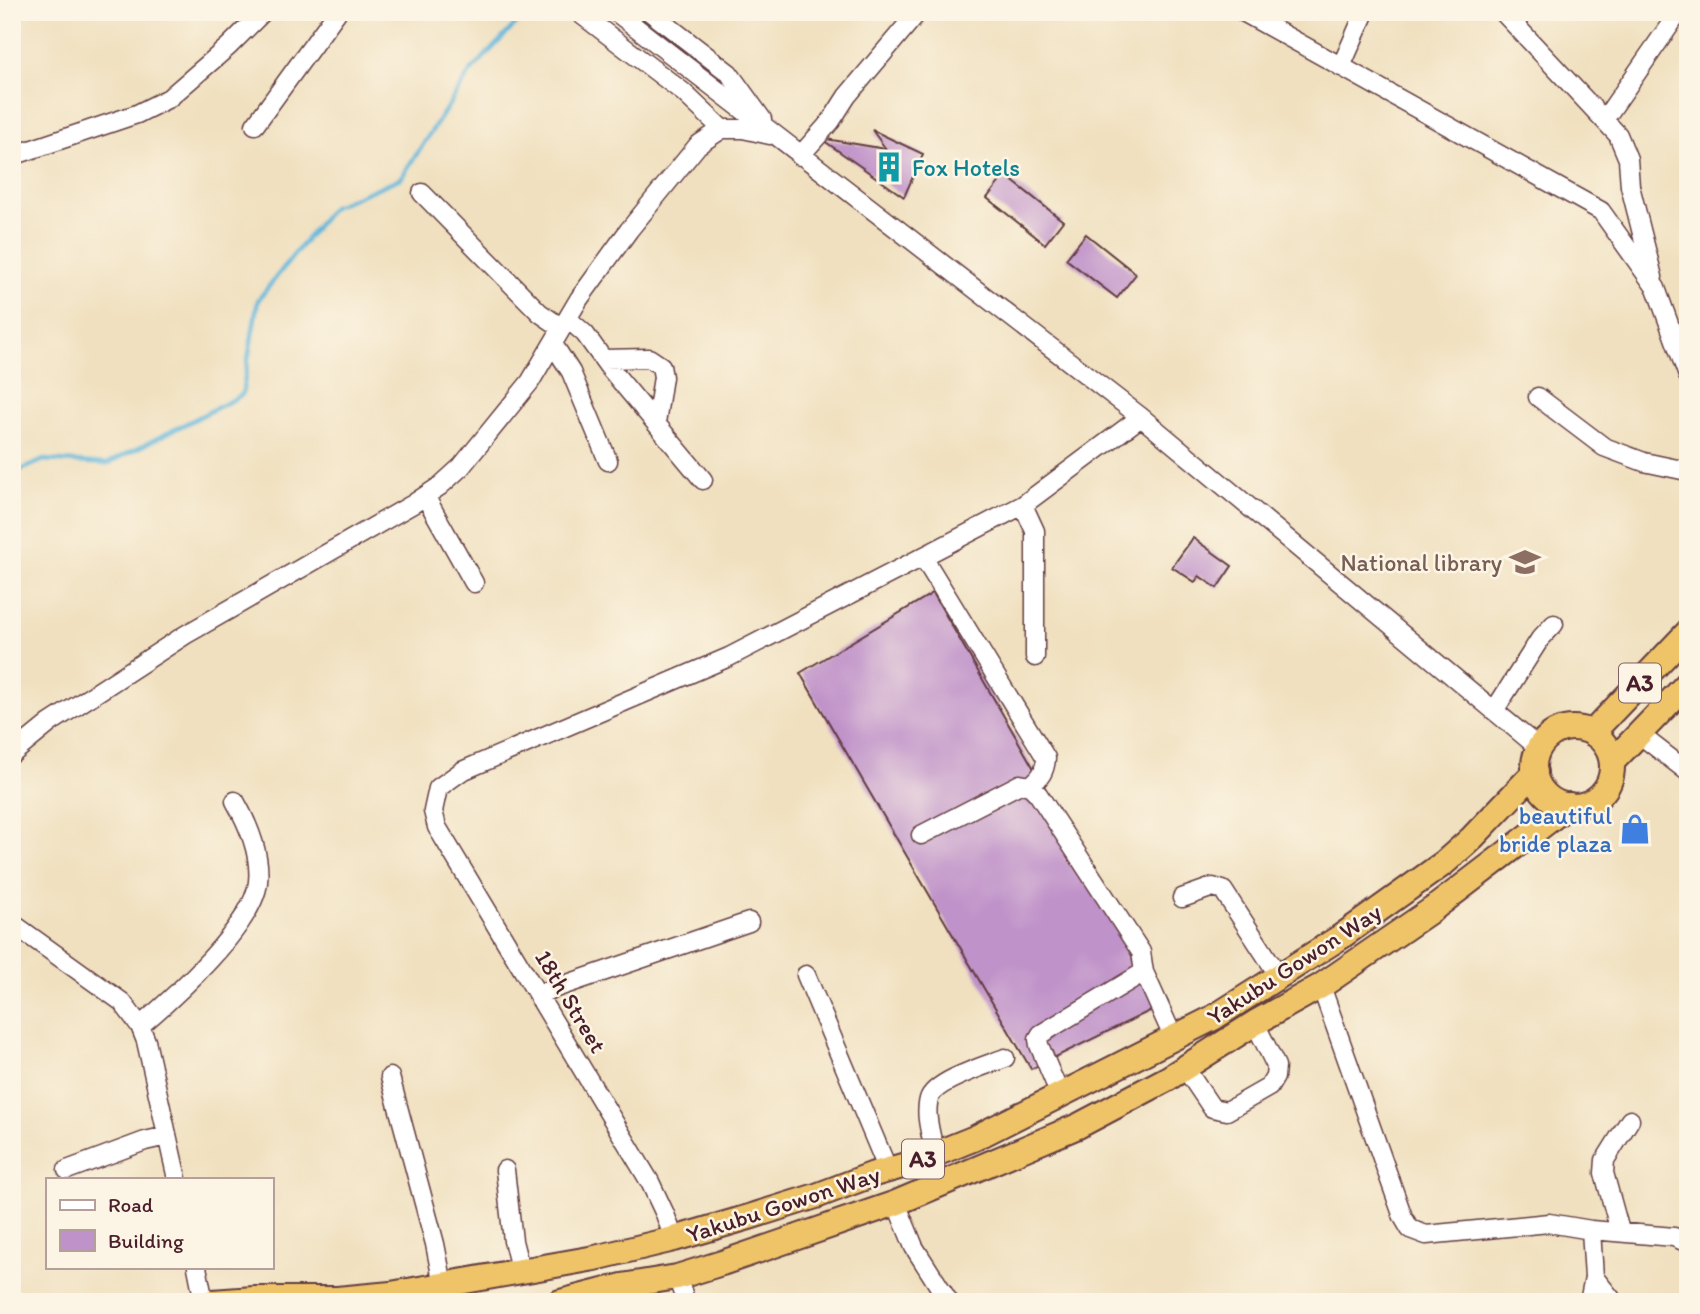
<svg xmlns="http://www.w3.org/2000/svg" width="1700" height="1314" font-family="Itim,sans-serif">
<style>
.lines{fill:none;stroke-linecap:round;stroke-linejoin:round}
.stream{stroke:#5db5da;stroke-width:4.5}
.building{fill:#bf92c9}
.minor-casing{stroke:#633c41;stroke-width:21}
.highway-casing{stroke:#633c41;stroke-width:28}
.minor{stroke:#fff;stroke-width:18}
.highway{stroke:#efc469;stroke-width:24}
.labels{text-anchor:middle;dominant-baseline:central;stroke-width:5;stroke-linejoin:round;paint-order:stroke}
.shield{fill:#fcf5e5;stroke:#7f5f63;stroke-width:2}
.shield-label{font-size:23px;font-weight:bold;fill:#4a1f2b}
.culture-label{font-size:24px;fill:#0d838f;stroke:#fcf5e5;text-anchor:start}
.education-label{font-size:24px;fill:#785e54;stroke:#fcf5e5;text-anchor:end}
.shop-label{font-size:24px;fill:#366cbe;stroke:#fcf5e5;text-anchor:end}
.street-label{font-size:24px;fill:#4a1f2b;stroke:#fcf5e5}
</style>
<rect width="100%" height="100%" fill="#fcf5e5"/>
<filter id="ink" filterUnits="userSpaceOnUse"><feTurbulence type="fractalNoise" baseFrequency=".0143" numOctaves="2"/><feDisplacementMap in="SourceGraphic" scale="14" xChannelSelector="R" yChannelSelector="G"/><feConvolveMatrix kernelMatrix="1 2 1 2 8 2 1 2 1" color-interpolation-filters="sRGB"/></filter>
<filter id="wash" filterUnits="userSpaceOnUse"><feTurbulence type="fractalNoise" baseFrequency=".00686" numOctaves="4" result="noise"/><feDisplacementMap in="SourceGraphic" scale="28" xChannelSelector="R" yChannelSelector="G"/><feGaussianBlur stdDeviation="1.57" result="paint"/><feColorMatrix in="noise" values="0 0 0 0 0 0 0 0 0 0 0 0 0 0 0 0 0 1.4 0 .05"/><feComposite in="paint" operator="in"/></filter>
<g filter="url(#wash)">
<rect width="100%" height="100%" fill="#f0e0bf"/>
<g class="lines">
<!-- stream -->
<path class="stream" d="M12,474L44,460L107,464L242,395L258,300L332,207L401,178L471,71L527,12"/>
</g>
<g id="blocks">
<!-- building -->
<path class="building" d="M872,130L923,154L904,197L820,138L886,149Z
M1005,175L1063,221L1045,244L987,198Z
M1086,234L1136,274L1117,298L1066,259Z
M1193,538L1232,566L1217,588L1199,576L1195,582L1172,567Z
M933,593L1168,1002L1031,1069L800,673Z"/>
</g>
</g>
<g filter="url(#ink)">
<use href="#blocks" fill-opacity="0" stroke="#633c41" stroke-width="2"/>
<g class="lines">
<!-- minor casing -->
<g class="minor-casing">
<path id="minor" d="M578,12L683,92L722,129
M616,12L1141,417L1539,748
M650,12L729,73L762,119
M1243,12L1601,211L1656,288L1688,376
M1503,12L1618,135L1628,159L1630,186L1653,277
M1341,67L1365,12
M1604,120L1679,12
M255,125L337,12
M12,156L137,114L169,98L229,46L263,12
M800,156L831,121L847,96L918,12
M422,193L540,313L562,328
M568,319L585,334L608,366L703,480
M553,344L571,372L608,461
M603,359L649,358L661,366L663,377L656,423
M1538,397L1604,447L1644,462L1682,470L1688,469
M425,496L474,583
M1023,505L1035,531V657
M923,557L1046,758C1045,772 1040,778 1030,786
M1494,711L1540,639L1554,624
M1639,734L1688,772
M12,754L50,723L185,635L413,504L440,486L461,467L530,382L579,299L629,230L698,145L722,129H743L770,135
M921,835L1020,784L1030,786L1038,794L1141,952L1144,972L1174,1039
M1182,898L1213,887L1223,890L1279,976
M12,923L122,1002L140,1026L146,1041L177,1179
M806,975L888,1170
M1321,986L1403,1217L1410,1229L1426,1235L1549,1223L1591,1230L1674,1237L1688,1243
M538,994L749,922
M140,1026C173,998 254,925 258,882C261,855 248,824 235,801
M1185,1068L1212,1108L1227,1111L1269,1087L1275,1077L1276,1066L1255,1023
M390,1077L435,1244L443,1285
M1060,1095L1039,1045L1038,1039L1041,1034L1144,972
M935,1154C932,1138 924,1115 929,1099C934,1081 987,1065 1005,1058
M67,1170L145,1141L167,1136
M505,1170L513,1241L521,1272
M896,1203L914,1247L949,1302
M1591,1230L1594,1277L1614,1302
M1620,1231L1604,1173L1605,1160L1630,1120
M674,1239L665,1214L650,1182L437,827L433,811L438,788L462,771L729,657L1023,505L1141,417
M197,1267L204,1302
M677,1277L686,1302
M1589,1302L1594,1277"/>
</g>
<!-- highway casing -->
<g class="highway-casing">
<path id="highway" d="M1534 767a39 39 0 1 1 78 0a39 39 0 1 1-78 0Z
M1592,733L1688,632
M1612,762L1688,683
M212,1302L254,1299H337L391,1294L595,1258L674,1239L749,1217L816,1196L874,1174L913,1163L975,1138L1213,1018L1339,938L1444,863L1471,839L1535,772
M560,1302L622,1286L677,1277L722,1263L896,1203L1078,1126L1167,1079L1255,1023L1321,986L1433,909L1569,805"/>
</g>
<!-- minor -->
<use href="#minor" class="minor"/>
<!-- highway -->
<use href="#highway" class="highway"/>
</g>
</g>
<!-- icons -->
<defs>
<g id="building-bare" transform="scale(2.415)"><path d="M-4-6H4V6H1V3H-1V6H-4ZM-2.5-4.3h1.7v1.8h-1.7ZM.8-4.3h1.7v1.8H.8ZM-2.5-1h1.7V.8h-1.7ZM.8-1h1.7V.8H.8Z" fill="#0f9aa8" stroke="#fcf5e5" stroke-width="2.5" paint-order="stroke"/></g>
<g id="school-bare" transform="scale(2.415)"><path d="M0-5L7-2L0 1L-7-2ZM-4 1L0 2.5L4 1V4Q0 6-4 4Z" fill="#8d6e63" stroke="#fcf5e5" stroke-width="2.5" paint-order="stroke"/></g>
<g id="shop-bare" transform="scale(2.415)"><path d="M-5-2.5h2.3a2.7 3.5 0 0 1 5.4 0H5L5.5 6h-11ZM-1.5-2.5h3a1.5 2.3 0 0 0-3 0Z" fill="#3f7fe0" stroke="#fcf5e5" stroke-width="2.5" paint-order="stroke"/></g>
</defs>
<g fill-rule="evenodd">
<use href="#building-bare" x="889" y="167"/>
<use href="#school-bare" x="1525" y="562"/>
<use href="#shop-bare" x="1635" y="829"/>
</g>
<g class="labels">
<!-- shield labels -->
<g class="shield">
<rect x="1619" y="663.5" width="42" height="39" rx="5"/>
<rect x="902" y="1139.5" width="42" height="39" rx="5"/>
</g>
<g class="shield-label">
<text x="1640" y="683">A3</text>
<text x="923" y="1159">A3</text>
</g>
<!-- culture labels -->
<g class="culture-label">
<text x="912" y="167">Fox Hotels</text>
</g>
<!-- education labels -->
<g class="education-label">
<text x="1502" y="562">National library</text>
</g>
<!-- shop labels -->
<g class="shop-label">
<text x="1612" y="815">beautiful<tspan x="1612" dy="28">bride plaza</tspan></text>
</g>
<!-- street labels -->
<g class="street-label">
<text transform="translate(1294 964) rotate(-33)">Yakubu Gowon Way</text>
<text transform="translate(571 1001) rotate(59)">18th Street</text>
<text transform="translate(783 1204) rotate(-18)">Yakubu Gowon Way</text>
</g>
</g>
<!-- margin -->
<rect width="1700" height="1314" fill="none" stroke="#fcf5e5" stroke-width="42"/>
<!-- legend -->
<rect x="46" y="1178" width="228" height="91" fill="#fcf5e5" stroke="#b59f9b" stroke-width="2"/>
<rect x="60" y="1200" width="35" height="10" fill="#ffffff" stroke="#b59f9b" stroke-width="2"/>
<text x="108" y="1212" font-size="21" fill="#4a1f2b">Road</text>
<rect x="60" y="1230" width="35" height="21" fill="#bf92c9" stroke="#b59f9b" stroke-width="2"/>
<text x="108" y="1248" font-size="21" fill="#4a1f2b">Building</text>
</svg>
